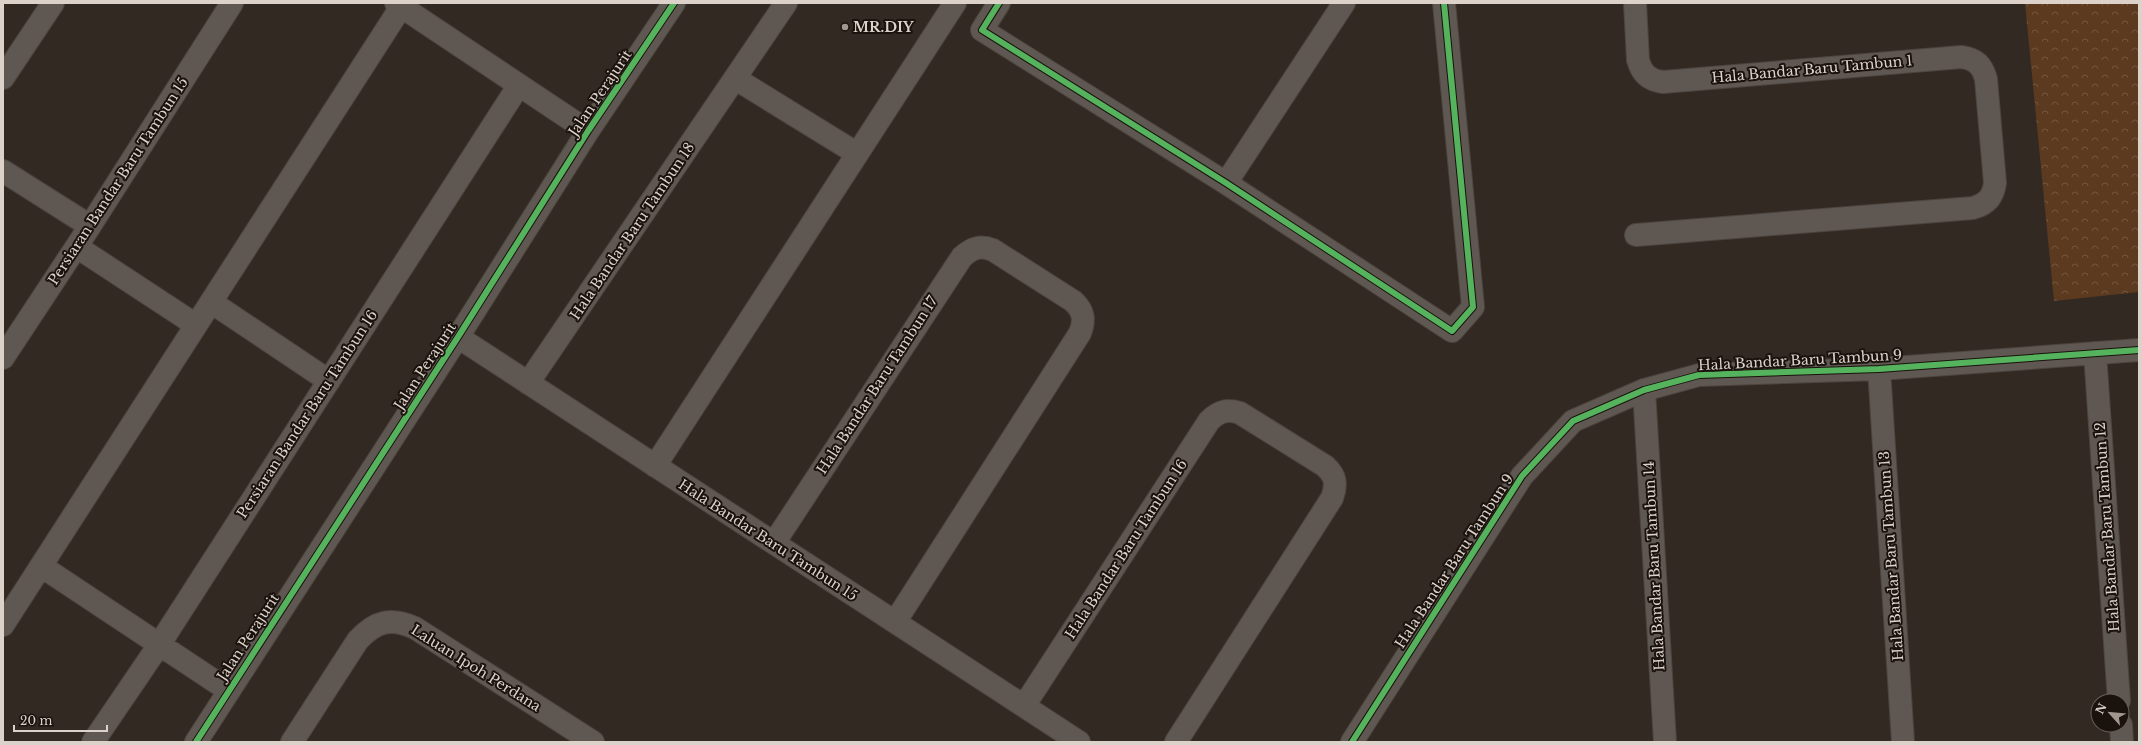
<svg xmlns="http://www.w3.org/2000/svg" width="2142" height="745" font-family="'Libre Baskerville',serif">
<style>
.park{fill:url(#park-crowns)}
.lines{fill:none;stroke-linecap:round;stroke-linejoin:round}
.minor-casing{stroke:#4c443e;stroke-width:24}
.minor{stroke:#5f5852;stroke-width:22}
.cycleway-casing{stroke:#1a120d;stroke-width:8}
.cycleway{stroke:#56b35d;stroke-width:6}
.poi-dot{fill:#a1978f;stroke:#1a120d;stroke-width:1.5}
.labels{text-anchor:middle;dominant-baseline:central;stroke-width:4;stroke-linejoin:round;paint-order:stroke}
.poi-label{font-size:14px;font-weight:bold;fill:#ddd2ca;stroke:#1a120d;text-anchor:start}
.street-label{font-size:14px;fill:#ddd2ca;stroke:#1a120d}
</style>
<defs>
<pattern id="park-crowns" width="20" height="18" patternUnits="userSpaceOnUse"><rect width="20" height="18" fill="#5b3a20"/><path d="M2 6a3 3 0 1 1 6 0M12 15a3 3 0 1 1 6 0" fill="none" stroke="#72563f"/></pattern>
</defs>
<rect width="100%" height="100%" fill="#322922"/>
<!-- park -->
<path class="park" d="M2025,3H2139V292L2054,301Z"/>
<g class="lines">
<!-- minor casing -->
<g class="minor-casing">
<path id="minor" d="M396,3L588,131
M999,3L982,30L1226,183L1452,331L1473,307L1444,3
M1635,3L1638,60C1642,74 1649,80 1663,82L1961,57C1976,59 1982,65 1986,79L1995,183C1993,197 1987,204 1973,208L1636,235
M3,78L53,3
M736,79L856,153
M3,171L90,226
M1226,183L1344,3
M77,247L196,325
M211,302L329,381
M458,337L1079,742
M2095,353L2119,701
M3,358L90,226L232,3
M1879,369L1903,742
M528,383L786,3
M1644,390L1665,742
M655,466L955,3
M774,543L962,257C972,248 980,245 993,250L1073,301C1084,311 1085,320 1080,333L895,622
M41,566L228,690
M3,625L401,7
M1024,706L1209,421C1219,411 1227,409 1240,413L1325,466C1336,476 1337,484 1332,498L1176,742
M2121,725L2122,742
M93,742L159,645L519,85
M196,742L458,337L588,131L674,3
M292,742L358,640C376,621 391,617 415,628L593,742
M1352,742L1522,476L1573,421L1644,390L1699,375L1879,369L2139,350"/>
</g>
<!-- minor -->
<use href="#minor" class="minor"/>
<!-- cycleway casing -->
<g class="cycleway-casing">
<path id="cycleway" d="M999,3L982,30L1226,183L1452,331L1473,307L1444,3
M196,742L458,337L588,131L674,3
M1352,742L1522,476L1573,421L1644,390L1699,375L1879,369L2139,350"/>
</g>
<!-- cycleway -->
<use href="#cycleway" class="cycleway"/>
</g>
<!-- markers -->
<circle class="poi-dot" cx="845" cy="27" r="4"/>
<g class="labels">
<!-- poi labels -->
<g class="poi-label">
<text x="853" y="27">MR.DIY</text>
</g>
<!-- street labels -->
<g class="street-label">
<text transform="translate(1812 69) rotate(-5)">Hala Bandar Baru Tambun 1</text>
<text transform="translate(600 93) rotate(-56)">Jalan Perajurit</text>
<text transform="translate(118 181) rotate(-57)">Persiaran Bandar Baru Tambun 15</text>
<text transform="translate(632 231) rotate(-56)">Hala Bandar Baru Tambun 18</text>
<text transform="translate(1800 360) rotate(-3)">Hala Bandar Baru Tambun 9</text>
<text transform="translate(425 366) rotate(-57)">Jalan Perajurit</text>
<text transform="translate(877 385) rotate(-57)">Hala Bandar Baru Tambun 17</text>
<text transform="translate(307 414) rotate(-57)">Persiaran Bandar Baru Tambun 16</text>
<text transform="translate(2107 527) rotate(-94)">Hala Bandar Baru Tambun 12</text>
<text transform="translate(768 540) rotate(33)">Hala Bandar Baru Tambun 15</text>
<text transform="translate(1126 549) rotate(-57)">Hala Bandar Baru Tambun 16</text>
<text transform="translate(1891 556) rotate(-94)">Hala Bandar Baru Tambun 13</text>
<text transform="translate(1454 561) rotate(-57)">Hala Bandar Baru Tambun 9</text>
<text transform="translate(1654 566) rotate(-93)">Hala Bandar Baru Tambun 14</text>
<text transform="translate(248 637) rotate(-57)">Jalan Perajurit</text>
<text transform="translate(476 668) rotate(32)">Laluan Ipoh Perdana</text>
</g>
</g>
<!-- border -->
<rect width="2142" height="745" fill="none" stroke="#ddd2ca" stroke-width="8"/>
<!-- north arrow -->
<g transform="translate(2110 713) rotate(297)"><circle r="19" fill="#1a120d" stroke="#685f59"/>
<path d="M0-3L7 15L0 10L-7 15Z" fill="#a1978f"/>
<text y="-6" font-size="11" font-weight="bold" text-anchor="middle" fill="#ddd2ca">N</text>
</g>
<!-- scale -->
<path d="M14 725v6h93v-6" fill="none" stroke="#ddd2ca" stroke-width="2"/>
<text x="20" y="725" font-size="12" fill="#ddd2ca" stroke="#1a120d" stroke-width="3" paint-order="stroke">20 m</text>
</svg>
